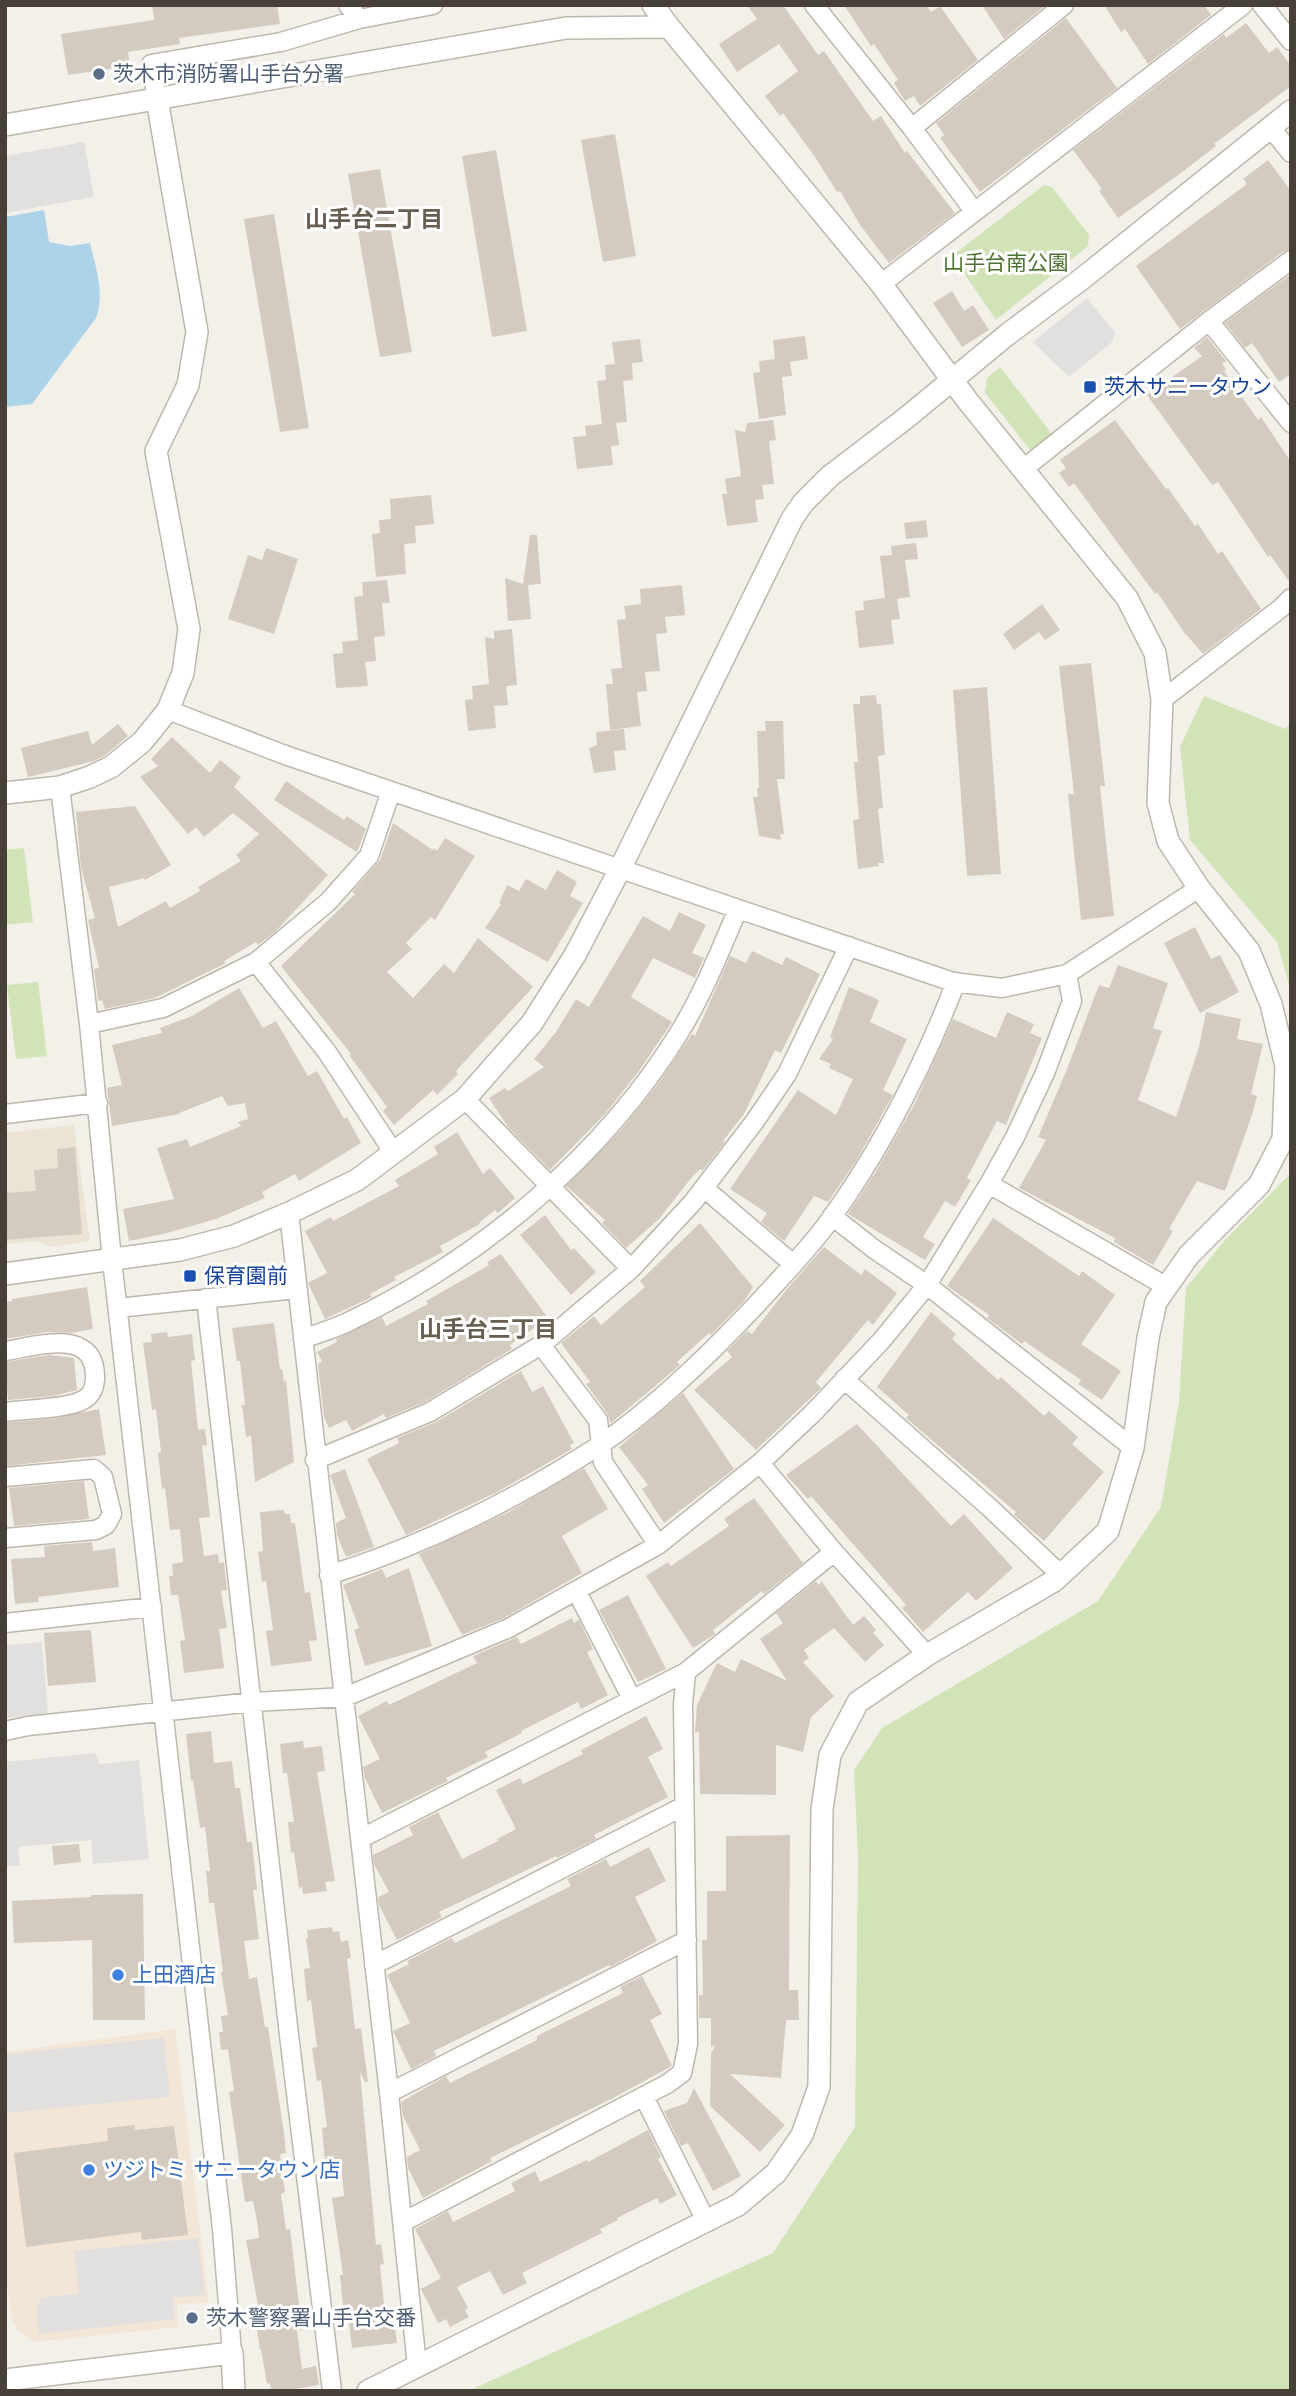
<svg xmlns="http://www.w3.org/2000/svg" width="1296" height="2396" font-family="Jost,'Noto Sans JP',sans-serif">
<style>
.commercial{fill:#f3e6d7}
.education{fill:#ebe4d5}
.green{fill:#d1e3b7}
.parking{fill:#e2e0de}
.water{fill:#add3e9}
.building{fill:#d4cbc0}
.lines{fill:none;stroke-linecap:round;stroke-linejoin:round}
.minor-casing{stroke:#beb7ad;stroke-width:21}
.tertiary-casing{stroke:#beb7ad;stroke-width:24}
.minor{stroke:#fff;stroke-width:18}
.tertiary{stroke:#fff;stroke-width:21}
.service-dot{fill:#5c6f8a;stroke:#fff;stroke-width:2.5}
.transit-dot{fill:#1a4fb4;stroke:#fff;stroke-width:2.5}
.shop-dot{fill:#3f7fe0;stroke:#fff;stroke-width:2.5}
.labels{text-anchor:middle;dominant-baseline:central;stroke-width:6;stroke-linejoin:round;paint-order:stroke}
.service-label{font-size:21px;fill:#4e5e75;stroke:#fff;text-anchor:start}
.park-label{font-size:21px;fill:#4d7231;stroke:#fff}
.transit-label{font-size:21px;fill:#164399;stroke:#fff;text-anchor:start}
.shop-label{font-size:21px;fill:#366cbe;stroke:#fff;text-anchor:start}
.neighbourhood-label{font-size:23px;font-weight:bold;fill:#685e51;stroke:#fff}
</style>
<rect width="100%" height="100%" fill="#f3f0ea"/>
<!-- commercial -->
<path class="commercial" d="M175,2029L209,2303L177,2304L178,2327L35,2342L17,2330L11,2315L5,2268V2052Z"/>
<!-- education -->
<path class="education" d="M74,1125L90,1241L53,1247L37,1241L5,1244V1133Z"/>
<!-- green -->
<path class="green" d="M1044,185L1052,187L1089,235L1088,246L996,320L952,256Z
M1000,367L1052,434L1030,450L985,393L987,378Z
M1204,696L1285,729L1291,723V992L1277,942L1190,840L1180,747Z
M24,848L33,922L5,925V850Z
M38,982L47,1056L16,1059L7,985Z
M1291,1173V2391H468L773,2253L855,2127L858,1857L854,1770L882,1728L1098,1601L1161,1507L1179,1402L1186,1288L1225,1240Z"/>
<!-- parking -->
<path class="parking" d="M84,142L94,197L5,213V156Z
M1087,298L1115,333L1112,342L1069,377L1033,342Z
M42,1642L48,1714L7,1718L5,1645Z
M95,1753L100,1764L139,1760L149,1859L93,1864L91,1840L18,1847L20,1865L5,1867V1762Z
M164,2038L170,2097L5,2113L7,2054Z
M198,2238L205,2295L173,2298L175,2319L39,2334L36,2308L41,2298L79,2293L74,2251Z"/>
<!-- water -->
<path class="water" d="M44,210L49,242L70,246L90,243C96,269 105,292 96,318L32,404L5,407V217Z"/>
<!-- building -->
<path class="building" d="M152,5H277L280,24L179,38L180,44L128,52L130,66L68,75L61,34L154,20Z
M747,5H783L818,55L824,51L873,121L881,116L905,153L907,151L955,213L889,263L860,225L840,191L837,192L815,157L783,113L780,116L765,96L798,71L779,44L737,72L719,44L757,19Z
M844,5H926L931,12L940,6L978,60L920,106L914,96L905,101L894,83L898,80L874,44L871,46Z
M982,5H1046L1004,39Z
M1104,5H1204L1211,15L1148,64L1125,29L1121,32Z
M1066,18L1117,88L980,192L940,138L944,135L936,123Z
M1246,23L1269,53L1277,47L1291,66V86L1214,144L1216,146L1181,173L1118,218L1099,191L1102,189L1073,150L1224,34L1226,38Z
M615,134L636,256L603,262L581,140Z
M496,150L527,331L492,337L462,156Z
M1268,160L1291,191V249L1284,251L1180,329L1136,266L1247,184L1243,179Z
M380,169L412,352L380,357L348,174Z
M274,214L309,428L280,432L244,219Z
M1291,274V374L1279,382L1252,343L1245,348L1225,323Z
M952,291L964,311L973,305L989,330L962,347L933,303Z
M805,336L808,359L790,362L792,376L782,377L786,415L759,419L753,373L760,372L759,361L775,359L773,340Z
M1207,337L1226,361L1222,364L1226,369L1224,371L1258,420L1261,417L1291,462V584L1270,555L1268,557L1218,482L1212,485L1147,395L1202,356L1194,348Z
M640,339L643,362L632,363L633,380L623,381L627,422L616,423L619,445L611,446L613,465L577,469L573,437L586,436L585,426L602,424L597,381L606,380L605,365L615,364L612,342Z
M773,420L776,440L769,441L774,484L762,485L764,499L755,500L758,522L727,526L722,494H727L725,479L741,476L735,430L745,432L747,423Z
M1115,420L1166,489L1168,488L1195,526L1198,524L1218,554L1222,551L1261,609L1203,654L1183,631L1157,592L1155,594L1074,483L1069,487L1059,473L1066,468L1060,460Z
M431,495L434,524L415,526L416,543L404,544L406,574L376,577L372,534L380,533L379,520L391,519L390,499Z
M926,520L928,537L906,539L904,523Z
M530,535H537L541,584L528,585L531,619L508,621L505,578L523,584Z
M916,543L918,559L905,560L910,597L897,599L900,619L891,620L894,644L859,648L855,611L864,610L863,601L885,598L880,556L892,555L891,546Z
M266,548L298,559L274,634L228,619L248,555L262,560Z
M387,580L390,603H382L385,636L374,637L376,661L365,662L368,686L336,688L333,654L343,653L342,642L358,640L354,597L363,596L362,582Z
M682,585L685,615L665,617L667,633L656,634L660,671L645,672L647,691L637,692L641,726L610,730L606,684H613L611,669L622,668L617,620L626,619L624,606L641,604L640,589Z
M1042,604L1060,630L1045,640L1039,632L1014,650L1003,634Z
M512,629L517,685L506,686L508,705L494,706L496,728L468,731L465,700L473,699L472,686L489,684L485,637L494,639V631Z
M1091,663L1105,786H1100L1114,916L1081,920L1068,794H1074L1059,666Z
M987,687L1001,874L967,876L953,690Z
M876,695L877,704H881L885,755L878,756L883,808L878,809L884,863H878L879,866L858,869L853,820L859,819L854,762H858L853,704H860V696Z
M765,721H783L785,779H777L784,834H780L781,840L759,836L753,797H758L757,788H759L757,731H766Z
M118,724L128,736L104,756L94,761L28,777L21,748L88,731L92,745Z
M624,729L626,750L614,751L616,770L594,773L589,748L597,745L596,732Z
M172,737L210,773L220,760L241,777L234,787L328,875L275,932L258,945L256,942L224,961L226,963L155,998L105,1009L102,1000L98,1001L94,969L99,968L88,920L95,918L81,868L76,812L135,806L171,865L145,880L144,878L109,887L118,927L166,901L170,908L200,891L198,887L241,861L236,855L259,834L233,813L204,837L196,827L188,834L140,777L158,766L151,759Z
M286,781L344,820L347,816L366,829L357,852L274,800Z
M393,823L433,850L434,848L437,851L445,838L475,856L435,920L431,917L406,943L412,949L387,972L413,998L444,964L454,973L478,938L533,987L456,1071L458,1074L437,1095L433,1090L394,1125L383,1111L387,1107L349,1055L351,1054L281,966L355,894L352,892L380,860Z
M557,870L577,882L570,896L583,903L548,962L485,928L501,904L499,903L507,885L519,891L526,879L546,890Z
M679,912L706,925L692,953L704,958L695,978L653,958L631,997L672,1022L639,1071L605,1114L550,1170L508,1127L489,1098L505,1088L508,1091L544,1067L534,1059L556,1032L576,999L589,1007L643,916L670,931Z
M1195,927L1211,959L1220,955L1239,992L1200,1013L1164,943Z
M752,951L782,965L786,957L820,974L781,1053L775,1050L744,1114L723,1141L725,1142L703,1170L700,1169L692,1177L659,1219L626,1248L602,1223L605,1220L566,1186L622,1129L658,1084L692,1034L695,1036L730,956L746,963Z
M1118,965L1168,983L1153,1028L1162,1031L1138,1100L1176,1117L1199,1047L1206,1012L1241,1019L1237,1039L1263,1044L1251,1094L1257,1096L1252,1115L1225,1191L1197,1181L1169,1229L1173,1231L1153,1265L1114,1242L1115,1238L1019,1188L1046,1140L1038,1137L1067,1069L1099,985L1109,988Z
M849,987L879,1000L870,1022L907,1039L883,1090L893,1095L856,1161L828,1202L814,1196L784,1241L761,1222L767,1213L730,1189L798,1090L836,1115L853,1079L829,1068L831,1064L819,1059L833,1039L830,1037Z
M239,988L263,1028L276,1021L308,1076L317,1071L344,1119L347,1117L361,1143L299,1181L295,1174L262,1192L265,1198L216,1219L167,1233L129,1241L123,1209L174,1199L157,1148L187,1139L190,1147L241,1126L238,1122L248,1119L245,1103L228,1106L222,1096L179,1113L180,1114L112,1126L107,1088L122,1085L112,1045L162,1033L160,1028L192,1016Z
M1007,1012L1034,1024L1030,1033L1042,1038L1006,1125L997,1121L967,1178L971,1180L955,1207L945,1201L923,1237L935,1244L925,1260L848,1214L875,1173L914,1105L953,1019L996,1038Z
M457,1132L483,1174L490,1168L515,1198L498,1213L495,1210L479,1223L480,1224L440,1246L443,1252L394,1277L396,1280L370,1294L372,1297L325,1319L308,1283L327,1273L305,1231L331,1217L333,1221L399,1186L395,1180L438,1154L434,1147Z
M75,1147L82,1234L5,1240V1193L36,1191L34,1170L58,1168L57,1149Z
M545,1215L571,1250L574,1248L596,1272L571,1295L520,1235Z
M993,1218L1079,1276L1082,1271L1115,1295L1081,1344L1121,1371L1102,1400L1078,1384L1081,1380L1024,1341L1022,1344L987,1318L989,1315L947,1286Z
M700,1223L753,1287L745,1300L711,1335L709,1333L677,1362L680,1365L611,1423L607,1413L586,1384L590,1382L561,1343L594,1316L601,1325L645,1287L640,1281Z
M824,1247L861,1275L865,1269L897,1293L873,1325L868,1320L816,1382L821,1388L756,1450L694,1390L732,1357L727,1351L747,1331L752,1334L787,1289Z
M501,1254L548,1318L510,1345L512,1349L425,1402L386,1418L384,1414L352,1431L346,1420L329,1428L324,1417L318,1364L322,1361L317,1352L337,1342L336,1339L382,1317L386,1326L428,1304L426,1301L489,1265L487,1262Z
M87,1287L93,1329L71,1333L47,1332L5,1339V1302L12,1301V1299Z
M931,1312L956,1334L952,1339L998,1380L1001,1377L1044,1416L1049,1411L1078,1437L1072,1444L1104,1472L1044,1541L1014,1515L1016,1512L906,1418L909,1415L877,1387Z
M274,1323L280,1369H282L284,1382L286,1380L294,1462L255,1482L251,1436L246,1437L242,1405H245L240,1361H237L232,1328Z
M167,1332L168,1337L192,1334L195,1360L191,1361L198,1430L205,1429L207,1445L202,1446L210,1517L199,1518L204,1556L218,1554L219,1563L224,1562L227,1590L221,1591L227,1628L219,1629L224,1668L184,1673L180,1641L185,1640L178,1595H171L169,1576H173L172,1564L183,1562L180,1529L170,1530L165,1488L162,1489L158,1453L161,1452L156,1409L152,1410L143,1343L152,1342L151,1334Z
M49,1355L74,1358L77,1390L53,1396L8,1400L5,1362Z
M521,1371L532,1392L543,1386L574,1443L570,1445L572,1449L497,1492L406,1535L367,1459L399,1443L397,1438L436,1422Z
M683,1393L734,1469L664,1523L642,1489L648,1485L619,1447Z
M99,1409L106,1455L6,1466L5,1423L57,1418Z
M857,1424L951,1526L964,1514L1013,1568L976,1601L968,1592L923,1632L902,1608L906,1605L881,1576L811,1496L808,1499L786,1475Z
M584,1468L608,1509L562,1536L582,1573L504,1618L462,1635L419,1554L507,1513Z
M345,1469L374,1547L346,1557L337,1535L336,1523L346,1518L330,1475Z
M84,1481L89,1519L14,1526L9,1488Z
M754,1498L803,1563L764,1594L762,1591L713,1630L715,1634L693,1648L646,1576L668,1562L671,1566L729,1526L724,1519Z
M284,1510L285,1514H290L291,1523H295L305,1593L310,1592L317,1640L309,1641L312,1661L271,1666L266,1631L273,1630L266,1581L262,1582L258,1552L263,1551L260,1512Z
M92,1542L93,1551L115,1548L119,1587L38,1597L39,1602L15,1604L11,1559L45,1557L44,1546Z
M409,1568L432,1646L365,1666L354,1630L359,1628L343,1585L382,1569L386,1578Z
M816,1581L818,1585L822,1582L853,1625L864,1616L876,1630L873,1633L884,1645L865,1662L834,1628L804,1650L809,1658L803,1662L834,1696L811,1717L803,1752L776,1745V1795L700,1794L699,1731L695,1733L697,1705L717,1663L735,1672L741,1659L787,1681L760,1639L783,1623L776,1613Z
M628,1595L666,1669L638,1682L599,1610Z
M572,1618L574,1623L579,1620L593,1649L587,1652L608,1695L581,1709L578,1702L521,1731L522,1733L485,1752L488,1757L446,1778L448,1781L382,1813L365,1778L363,1767L380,1759L358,1716L387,1701L389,1705L477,1663L473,1656L517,1637L521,1644Z
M91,1630L96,1682L48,1686L44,1633Z
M646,1716L663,1749L648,1757L668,1797L594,1835L596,1839L557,1858L556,1856L439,1912L442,1917L397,1940L379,1905L378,1897L389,1892L374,1864L373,1855L413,1835L409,1827L438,1812L462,1859L498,1841L497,1839L516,1829L496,1790L520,1778L523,1784L583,1754L581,1750Z
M211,1731L214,1763L232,1761L235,1788H240L247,1842H252L257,1890H253L259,1939L244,1941L249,1979L257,1977L265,2027H268L284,2133L286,2153L280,2154L285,2192L281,2194L286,2230L290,2229L302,2330H297L302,2369L316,2366L319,2385L284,2391H271L270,2383L267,2384L261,2350H260L255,2317L260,2316L246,2240L259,2238L257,2221L253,2201L245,2202L229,2092L234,2091L228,2049L221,2050L219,2032H223L221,2016L228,2015L221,1972H223L214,1903H209L206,1871H210L205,1827L200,1828L193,1780L191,1781L186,1734Z
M303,1741L304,1748L322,1746L325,1771L317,1772L335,1881L325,1882L327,1891L303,1894L302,1887L299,1888L294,1852L291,1853L288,1822H294L287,1773H283L280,1744Z
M790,1835L789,1990H798L799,2020H786L781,2078L730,2074L785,2125L760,2152L710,2106L711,2054L715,2045L711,2047V2018H699V1995H703L702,1940H707V1891H726V1836Z
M79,1844L81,1862L54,1865L52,1846Z
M649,1847L666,1881L635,1897L657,1941L610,1967L609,1965L434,2051L436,2056L411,2069L393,2031L410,2023L387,1975L409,1964L407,1961L452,1938L455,1943L571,1886L567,1879L606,1859L610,1867Z
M143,1894L145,2020H93L92,1940L14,1943L12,1901L91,1897V1895Z
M332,1927L333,1932L339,1931L341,1942L348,1940L351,1958L347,1959L355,2029L361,2028L368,2082H365L360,2072L376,2245L381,2244L384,2264L380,2265L385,2314H388V2323L394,2322L397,2343L352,2348L347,2307H343L340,2275H343L332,2198L344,2196L341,2161L325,2162L322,2128L327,2127L321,2080L317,2081L312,2048L317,2047L311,2000L307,2001L304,1969L310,1968L306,1938H308L307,1930Z
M642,1976L662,2014L650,2020L672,2066L613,2098L490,2158L492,2161L423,2198L408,2168L407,2157L420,2150L403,2116L401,2102L446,2076L450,2083L537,2040V2036L623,1993L620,1987Z
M694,2088L741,2176L713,2191L688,2143L681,2146L664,2111L687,2103Z
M135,2125V2130L174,2126L188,2235L142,2240L141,2232L26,2247L14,2153L108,2141L107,2128Z
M648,2130L661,2157L658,2159L677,2195L660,2204L657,2198L617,2218L618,2220L600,2229L602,2233L522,2273L527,2283L503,2295L490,2271L457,2287L468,2308L465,2310L469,2317L450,2327L446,2319L438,2323L421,2289L441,2278L415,2229L448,2211L453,2222L515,2191L511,2183L535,2171L540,2182L587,2160L588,2162Z"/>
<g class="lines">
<!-- minor casing -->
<g class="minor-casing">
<path id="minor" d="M814,5L912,128L974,211
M1262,5L1291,41
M359,19L433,5
M157,99L151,64L281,42L359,19L348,5
M1270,127L1291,153
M912,128L1064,5
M881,284L1243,5
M1209,321L1291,423
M1022,470L1209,321L1291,260
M1162,700L1281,608L1291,598
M168,710L285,755L953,982L1002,988L1067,974L1199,888
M60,787L89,1024L112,1260L222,2229L232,2353
M256,962L327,1052L394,1153
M89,1024L163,1008L256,962L328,902L369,856L391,791
M465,1099L631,1269
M5,1114L98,1103
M989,1184L1167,1287
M704,1188L793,1264
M289,1213L389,2093L417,2366
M832,1216L874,1249L927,1285L1133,1448
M206,1298L289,2035L332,2391
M118,1308L297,1289
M303,1339C319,1333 337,1328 352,1320C481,1258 603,1156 679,1033C703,994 720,951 738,909
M541,1345L598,1420L603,1462L658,1545
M5,1351C38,1346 97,1326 95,1380C94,1391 90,1397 81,1401C65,1409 24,1409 5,1412
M844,1379L990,1508L1061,1575
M315,1460L430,1412L541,1345L631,1269L693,1202L755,1121L787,1074L849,946
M760,1463L834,1552L927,1655
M5,1477L94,1469L103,1477L112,1514L106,1525L96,1530L5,1538
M329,1575C425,1545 515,1500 600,1445C656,1407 711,1353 757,1304C781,1278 806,1252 827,1224C881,1150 923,1067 956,982
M577,1592L632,1699
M5,1623L152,1607
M5,1731L28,1726L253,1702L345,1697L509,1628L658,1545L760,1463L812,1414L882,1340L927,1285L989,1184L1015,1137L1045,1073L1072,1001L1067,974
M360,1839L686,1672
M374,1965L684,1806
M389,2093L687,1940
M644,2097L706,2221
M403,2222L667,2084L682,2073L688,2044L683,1704L686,1672L834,1552"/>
</g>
<!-- tertiary casing -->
<g class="tertiary-casing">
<path id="tertiary" d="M5,125L566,28L669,27
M5,793L60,787L90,777L111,767L142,742L168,710L183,673L189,629L156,451L188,385L197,332L157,99
M5,1274L180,1250L234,1236L289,1213L357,1180L465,1099L532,1023L575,955L620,869L792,519L803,503L830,476L906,418L1008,334L1083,278L1291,111
M5,2380L232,2353L234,2391
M368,2391L738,2205L776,2173L802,2135L819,2087L822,1809L830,1755L858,1702L927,1655L1054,1581L1108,1531L1133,1448L1148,1338L1156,1302L1189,1255L1259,1185L1283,1139L1286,1066L1271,1004L1249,951L1199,888L1168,841L1158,803L1162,700L1155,653L1127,598L967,400L881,284L669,27L653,5"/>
</g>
<!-- minor -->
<use href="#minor" class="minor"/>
<!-- tertiary -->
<use href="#tertiary" class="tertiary"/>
</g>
<!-- markers -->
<g class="service-dot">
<circle cx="99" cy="74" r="7"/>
<circle cx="192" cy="2318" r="7"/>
</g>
<g class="transit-dot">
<rect x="1083" y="380" width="14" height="14" rx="3.5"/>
<rect x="183" y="1269" width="14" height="14" rx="3.5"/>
</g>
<g class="shop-dot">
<circle cx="118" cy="1975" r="7"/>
<circle cx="89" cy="2170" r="7"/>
</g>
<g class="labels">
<!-- service labels -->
<g class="service-label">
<text x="113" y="74">茨木市消防署山手台分署</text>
<text x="206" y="2318">茨木警察署山手台交番</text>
</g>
<!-- park labels -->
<g class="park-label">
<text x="1006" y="263">山手台南公園</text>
</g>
<!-- transit labels -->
<g class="transit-label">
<text x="1104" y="387">茨木サニータウン</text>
<text x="204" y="1276">保育園前</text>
</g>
<!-- shop labels -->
<g class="shop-label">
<text x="132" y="1975">上田酒店</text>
<text x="103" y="2170">ツジトミ サニータウン店</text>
</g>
<!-- neighbourhood labels -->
<g class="neighbourhood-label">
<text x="374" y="219">山手台二丁目</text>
<text x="488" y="1329">山手台三丁目</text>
</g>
</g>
<!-- border -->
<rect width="1296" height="2396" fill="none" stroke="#464039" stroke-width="14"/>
</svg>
